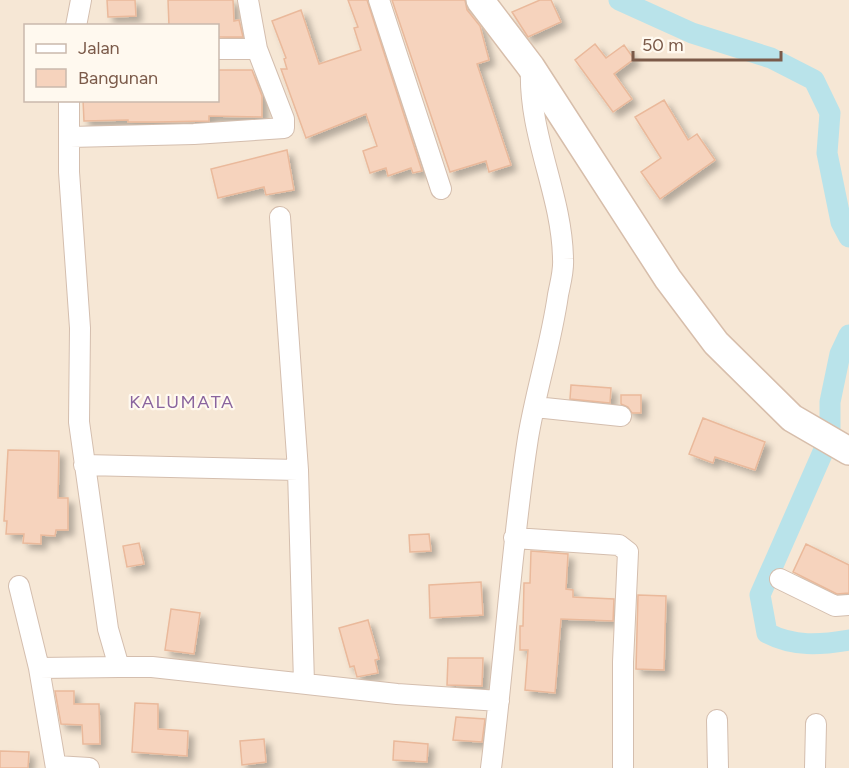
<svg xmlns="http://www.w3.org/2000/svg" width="849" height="768" font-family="Figtree,sans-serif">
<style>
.residential{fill:#f6e7d5;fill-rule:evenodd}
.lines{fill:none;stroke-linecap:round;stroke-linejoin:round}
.canal{stroke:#b9e3ea;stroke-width:21}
.building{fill:#f6d3bd;stroke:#eab99b;stroke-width:1.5;filter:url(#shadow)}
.street-casing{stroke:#d4beae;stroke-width:22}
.secondary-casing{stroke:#d7beab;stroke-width:30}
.street{stroke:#fff;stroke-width:20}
.secondary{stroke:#fff;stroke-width:27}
.labels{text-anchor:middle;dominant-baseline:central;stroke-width:4.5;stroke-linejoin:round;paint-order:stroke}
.quarter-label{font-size:18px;letter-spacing:1.5px;fill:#8a649e;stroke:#fff9ef}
</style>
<defs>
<filter id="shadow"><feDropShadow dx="5.5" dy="5.5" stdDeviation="3" flood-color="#0004"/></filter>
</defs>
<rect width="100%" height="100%" fill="#fef5e7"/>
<!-- residential -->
<path class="residential" d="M0,0H849V768H0ZM26,26H218V100H26Z"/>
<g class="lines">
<!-- canal -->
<path class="canal" d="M619,0L692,33L771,58L814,80L830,113L827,153L841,222L849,237
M849,335L840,354L830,402V436L760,595L767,633C794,647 820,645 849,640"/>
</g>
<!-- building -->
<path class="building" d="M107,0H135L136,16L108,17Z
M168,0H233L234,21L239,20L243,37H218V26H169Z
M348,0H367L422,171L413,173L411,168L388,176L386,168L370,173L363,151L377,146L366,114L306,138L281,69H287L284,59L286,58L272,21L301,10L319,64L361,50L354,28L358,27Z
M392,0H465L467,10L480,26L489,60L477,64L511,165L489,172L486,161L450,172Z
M540,0H551L561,22L528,37L512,12Z
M595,44L606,58L624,45L634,59L614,74L632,99L613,112L575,60Z
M218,70H252L262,96V117L209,116V121L156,122H128V120L84,121L83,100H218Z
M664,100L688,140L697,134L715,160L660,199L641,172L661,158L635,117Z
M287,150L294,190L266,195L264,187L218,198L211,169Z
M571,385L611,388L610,403L570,399Z
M621,395H641V413H632L628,407L621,404Z
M703,418L765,442L755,470L715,457L713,463L689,454Z
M8,450L59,451L58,498H68V530H56L55,536L41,535V544L23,543L24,534H6L7,521H4Z
M429,534L431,551L410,552L409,535Z
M139,543L144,564L127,567L123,546Z
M806,544L849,565V593L837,594L793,572Z
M531,551L568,554L566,589L573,590V597L614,599L613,621L561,619L555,693L525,690L528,650H520V626H523L524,583H530Z
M481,582L483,615L430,618L429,585Z
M638,595L666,596L664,670L636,669Z
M171,609L200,613L194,654L165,650Z
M368,620L379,659L375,660L378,673L357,677L354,666L350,667L339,628Z
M448,658H483L482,686L447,685Z
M55,691H74V704H99L100,744H83L82,725L61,724Z
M135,703L158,704V729L188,731L187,756L132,752Z
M456,717L485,719L482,742L453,740Z
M264,739L266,762L242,765L240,741Z
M394,741L428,744L427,762L393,760Z
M0,751L29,752L28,768H0Z"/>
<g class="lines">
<!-- street casing -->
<g class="street-casing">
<path id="street" d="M379,0L441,189
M76,26L81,0
M218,49H257
M69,100V172L80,328L79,422L108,629L119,667H152L397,694L499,701
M70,137L194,134L284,128V119L257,49L248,0
M280,217L298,470L304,683
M535,407L621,416
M84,465L298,470
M514,538L619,545L628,552L623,662V768
M780,579L835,606L849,605
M19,586L39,668L56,768
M39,668L119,667
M717,720L718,768
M56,766L89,768
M491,768C505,658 511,547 528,438C536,390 551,344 558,295C560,284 564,271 563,259C562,193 528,136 531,67
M815,768L816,724"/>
</g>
<!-- secondary casing -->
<g class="secondary-casing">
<path id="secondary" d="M480,0L531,67L668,279L716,343L792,418L849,451"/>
</g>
<!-- street -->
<use href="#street" class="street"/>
<!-- secondary -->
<use href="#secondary" class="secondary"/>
</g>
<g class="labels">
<!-- quarter labels -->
<g class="quarter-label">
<text x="182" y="402">KALUMATA</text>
</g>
</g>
<!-- legend -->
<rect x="24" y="24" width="195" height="78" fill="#fff9ef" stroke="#cab9ad" stroke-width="1.5"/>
<rect x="36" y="44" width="30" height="9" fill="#ffffff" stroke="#cab9ad" stroke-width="1.5"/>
<text x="78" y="54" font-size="18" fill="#7b5a49">Jalan</text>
<rect x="36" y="69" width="30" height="18" fill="#f6d3bd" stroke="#cab9ad" stroke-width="1.5"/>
<text x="78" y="84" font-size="18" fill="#7b5a49">Bangunan</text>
<!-- scale -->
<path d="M633 51v9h148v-9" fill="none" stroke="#7b5a49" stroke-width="3"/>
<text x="642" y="51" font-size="18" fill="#7b5a49" stroke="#fff9ef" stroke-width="4.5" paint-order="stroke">50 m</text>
</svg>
